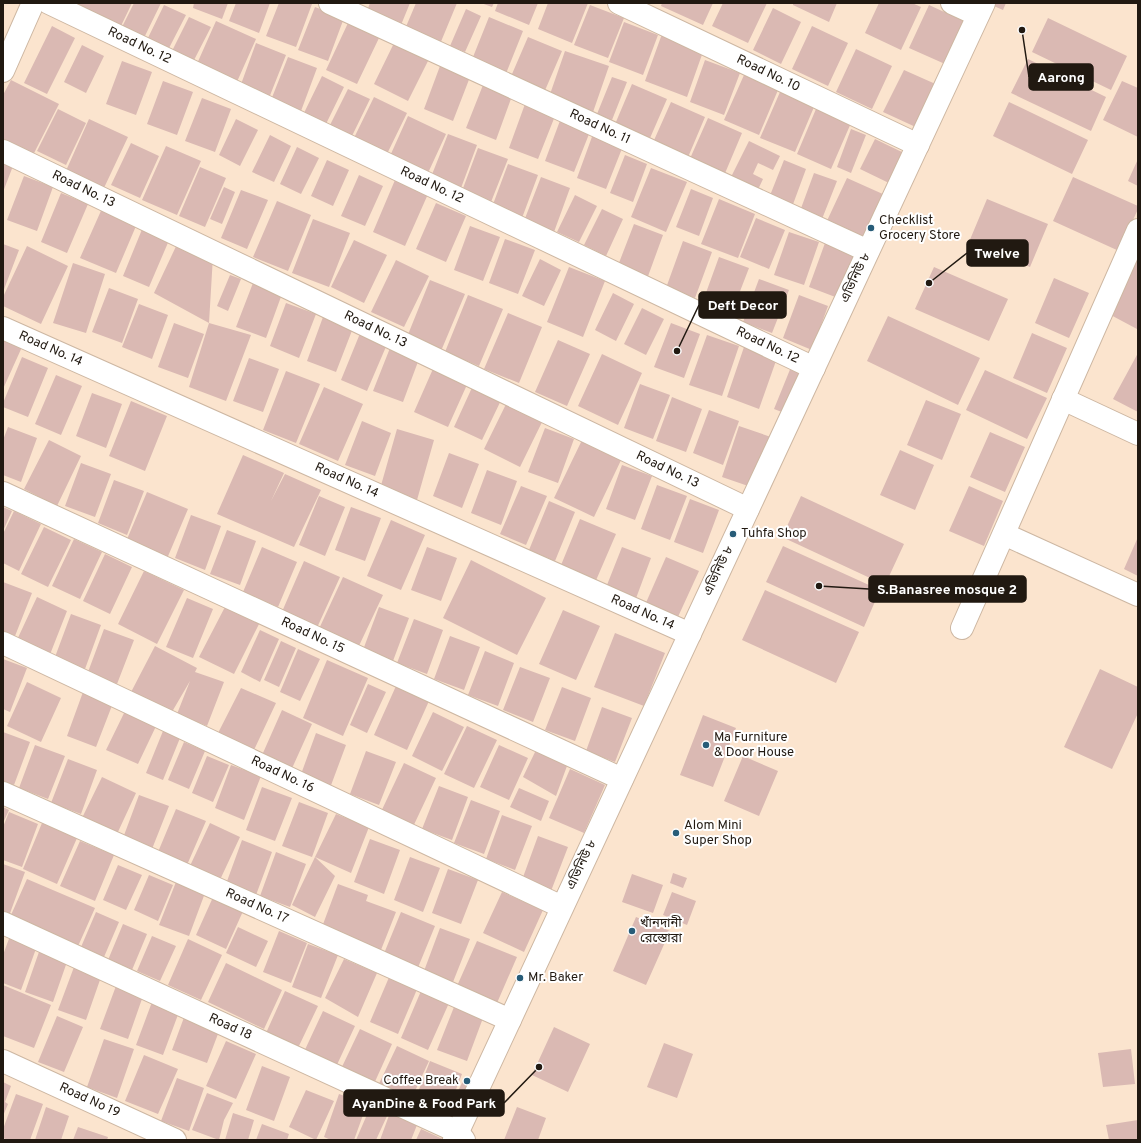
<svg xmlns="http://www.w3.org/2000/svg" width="1141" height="1143" font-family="Overpass,'Noto Sans Bengali',sans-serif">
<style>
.building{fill:#dab9b3}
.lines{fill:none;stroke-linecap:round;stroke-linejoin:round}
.minor-casing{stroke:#cdb7a2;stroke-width:24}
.minor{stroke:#fff;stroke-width:22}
.poi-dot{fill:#275c78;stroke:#fff;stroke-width:1.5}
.labels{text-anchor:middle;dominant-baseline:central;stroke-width:4;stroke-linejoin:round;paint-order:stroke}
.street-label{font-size:13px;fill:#211911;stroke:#fff}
.poi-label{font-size:13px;fill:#211911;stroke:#fff;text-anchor:start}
.leader{fill:none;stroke:#211911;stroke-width:1.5}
.callout-dot{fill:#211911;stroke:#fff;stroke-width:1.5}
.callout{fill:#211911;stroke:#211911;stroke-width:1.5}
.callout-label{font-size:14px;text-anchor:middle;font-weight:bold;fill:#fff}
</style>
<rect width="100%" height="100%" fill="#fbe4ce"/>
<!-- building -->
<path class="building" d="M73,3H132L120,28Z
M134,3H161L143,40L121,29Z
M194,3H228L222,19L193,8Z
M236,3H270L259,33L229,21Z
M279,3L312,4L296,47L266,36Z
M370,3H410L401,25L367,11Z
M416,3H457L440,44L405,29Z
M481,3H494L492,7Z
M498,3H538L529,25L495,11Z
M548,3H588L572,43L538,29Z
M662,3H713L703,25L661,6Z
M723,3H767L748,43L712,26Z
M793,3H837L829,22L793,5Z
M879,3H912L921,7L901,50L865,33Z
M987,3H1006L1003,10Z
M164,5L186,15L167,52L146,42Z
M590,5L624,18L608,58L574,45Z
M929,5L966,22L945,64L909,48Z
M315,7L344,18L328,61L298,50Z
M773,8L801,22L781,64L753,50Z
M466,9L481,16L465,52L450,46Z
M189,17L211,27L192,64L171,53Z
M489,17L523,31L505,76L471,62Z
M1048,18L1127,56L1111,90L1032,52Z
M216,21L256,39L236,84L196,66Z
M624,22L658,35L643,75L609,62Z
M348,23L379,38L357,84L326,70Z
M52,26L75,38L47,94L24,83Z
M812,26L848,43L828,86L792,69Z
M662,34L704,49L687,97L645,81Z
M528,37L562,51L543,95L509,81Z
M395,41L429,59L408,101L374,84Z
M256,43L286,55L269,98L240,87Z
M82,45L104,56L86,93L64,82Z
M856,49L892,66L872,109L836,92Z
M565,51L609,66L592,115L548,100Z
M288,57L317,68L301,111L271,100Z
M1028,59L1106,97L1091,131L1011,93Z
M705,60L740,73L724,115L690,102Z
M122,61L152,72L136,115L106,104Z
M440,66L470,77L453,121L424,109Z
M904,70L940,86L920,129L883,112Z
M744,75L778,90L759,135L724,120Z
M322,76L344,87L326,124L304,113Z
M612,77L627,82L612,120L597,114Z
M11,80L59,104L30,161L3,147V95Z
M163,81L193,92L177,135L147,124Z
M1122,81L1138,88V137L1103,120Z
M632,84L667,99L647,145L613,129Z
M483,85L512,96L496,140L466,128Z
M348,89L370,99L352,136L330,125Z
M780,92L814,107L795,152L760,138Z
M374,97L407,113L386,156L353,140Z
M202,98L231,109L215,152L185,141Z
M671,102L705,117L686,162L651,147Z
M1009,102L1088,140L1072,174L993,136Z
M525,104L555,116L538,159L509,148Z
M58,109L86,123L66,165L37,151Z
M816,109L851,123L831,169L797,154Z
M408,116L446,134L428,173L390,156Z
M561,118L591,129L574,172L545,161Z
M708,118L742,133L723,178L688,163Z
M89,119L128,137L103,190L65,173Z
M236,119L258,130L240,166L219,155Z
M851,129L866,135L851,173L837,167Z
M448,134L477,145L461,188L431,177Z
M593,134L623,146L606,189L577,178Z
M270,135L291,146L274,182L252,172Z
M875,139L906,154L891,184L860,169Z
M749,141L780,156L773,170L758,163L753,174L763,179L754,198L727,185Z
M131,143L159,156L140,198L111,185Z
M166,146L201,161L177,215L142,200Z
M297,147L319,158L301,194L280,184Z
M478,148L508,159L491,202L462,191Z
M625,155L647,164L633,202L610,193Z
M1138,159V186L1128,181Z
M327,160L349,170L333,206L311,196Z
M784,160L806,169L792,207L769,198Z
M3,162L13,166L3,192Z
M508,164L538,175L522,218L492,207Z
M200,167L226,178L205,227L179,216Z
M651,168L687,182L666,232L631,217Z
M814,173L837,181L822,219L800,211Z
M359,175L383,186L365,226L341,216Z
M24,176L53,187L37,231L7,220Z
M541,177L570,188L554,232L524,221Z
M1073,177L1138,206V209L1119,251L1053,221Z
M847,178L885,195L864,243L825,225Z
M395,180L428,194L405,246L373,232Z
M224,187L235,192L222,224L210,219Z
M691,189L713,198L699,236L676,227Z
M241,190L268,200L247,249L221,238Z
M61,193L88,204L67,253L41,242Z
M575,195L597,206L579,242L557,232Z
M719,199L755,214L738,258L701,244Z
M987,199L1048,224L1030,267L969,242Z
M277,201L311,215L288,271L253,257Z
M436,203L466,216L446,262L416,249Z
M104,204L139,219L116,273L80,258Z
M602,209L623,219L606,256L584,245Z
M756,218L785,230L769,269L740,257Z
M313,219L350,233L329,287L292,273Z
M634,224L663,235L647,279L617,268Z
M470,226L500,237L483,281L454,270Z
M143,227L170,238L149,287L123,276Z
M789,232L819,242L804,285L774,275Z
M505,239L535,250L518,294L489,283Z
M179,240L213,256L209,323L154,293Z
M354,240L387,255L364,303L331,287Z
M683,241L712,252L695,298L666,288Z
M825,243L855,254L838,298L809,287Z
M3,244L19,250L3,292Z
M27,246L68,266L41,324L3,306V297Z
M719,257L749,268L732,312L703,301Z
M1138,257V326L1137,329L1107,313Z
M540,259L561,270L544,306L522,296Z
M396,260L429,276L404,327L371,312Z
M73,263L105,274L86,333L53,323Z
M569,267L605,281L583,337L547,322Z
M934,267L1008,299L989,341L915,309Z
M230,275L241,279L228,311L217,306Z
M1054,278L1089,293L1069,338L1035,323Z
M759,279L789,290L772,333L743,322Z
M430,280L465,294L441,351L407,337Z
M253,283L282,294L266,338L236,327Z
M109,288L138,299L122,343L92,332Z
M613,293L634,304L616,341L595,330Z
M468,295L503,309L479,366L445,352Z
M799,295L828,306L812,350L783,338Z
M286,303L316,314L299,358L270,346Z
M139,304L168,315L152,359L122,347Z
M642,308L664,319L646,355L624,344Z
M508,313L542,327L519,383L484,369Z
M888,316L980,358L958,405L867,361Z
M323,317L353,328L336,372L307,361Z
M174,323L204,334L188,378L158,367Z
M209,323L251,335L226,401L189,387Z
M671,323L700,334L684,378L654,367Z
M361,331L388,342L367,391L341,380Z
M1032,333L1067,348L1047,393L1013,378Z
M707,335L739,346L722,396L689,385Z
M3,338L22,347L3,389Z
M558,340L590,354L567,406L535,392Z
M744,347L777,358L759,409L727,397Z
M390,348L419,359L403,402L373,391Z
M1138,353V412L1113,399Z
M602,354L642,373L618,425L578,406Z
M22,357L48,368L28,417L3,407V403Z
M249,358L279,369L263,412L233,401Z
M436,362L470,378L448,427L414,412Z
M791,367L804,372L787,414L774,409Z
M985,370L1047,398L1027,439L966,410Z
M286,371L320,384L296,443L263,430Z
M56,375L82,386L61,435L35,424Z
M475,381L504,394L482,440L454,427Z
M640,384L670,395L653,439L624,428Z
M324,387L363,404L338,461L299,444Z
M92,393L122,404L106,448L76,436Z
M672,397L702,409L686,452L656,441Z
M509,398L545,416L520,467L484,449Z
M926,400L961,414L942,460L907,445Z
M131,401L167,416L145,471L109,456Z
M709,410L739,421L723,465L693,453Z
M362,421L391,433L375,476L345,465Z
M739,426L771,437L754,488L722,477Z
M8,427L37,438L21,482L3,475V440Z
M545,428L574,439L558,483L528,472Z
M397,429L434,440L417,500L380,489Z
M990,432L1025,447L1005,492L970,477Z
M583,438L623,456L594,517L554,498Z
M49,440L81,456L57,506L24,489Z
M900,450L934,465L915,510L880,495Z
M449,453L479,464L462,508L433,496Z
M243,455L284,473L271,501L285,474L321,490L294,547L217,514Z
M81,463L111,474L95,517L65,506Z
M622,465L652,476L635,520L606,509Z
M487,470L517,481L501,525L471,513Z
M114,480L144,491L127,535L98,523Z
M657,485L687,496L670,540L641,529Z
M521,486L547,496L526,545L500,534Z
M969,486L1003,501L984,546L949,531Z
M147,492L188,509L166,561L125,544Z
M319,496L345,507L325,556L299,545Z
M801,496L904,544L885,585L782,537Z
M690,499L719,510L703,553L674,542Z
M549,501L575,512L555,561L529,550Z
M3,507L12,511L3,531Z
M351,507L381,518L365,561L335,550Z
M14,511L41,524L19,571L3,563V534Z
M191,515L221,526L205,570L175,558Z
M580,519L616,534L594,585L559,570Z
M391,520L425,535L401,590L367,576Z
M44,527L71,540L48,587L21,574Z
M227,530L256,541L240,585L210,574Z
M1138,537V576L1124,569Z
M74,539L102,552L80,599L52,586Z
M783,546L880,590L864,627L766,582Z
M262,547L297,562L278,607L243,592Z
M427,547L457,558L441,601L411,590Z
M622,547L651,558L635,601L605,590Z
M105,554L132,567L110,614L83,601Z
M666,557L699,571L677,619L645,605Z
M471,560L546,598L517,655L443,618Z
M304,561L340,577L316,630L281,614Z
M144,571L184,590L157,644L118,624Z
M343,577L383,595L357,650L318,631Z
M3,582L32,593L15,636L3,631Z
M765,590L859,632L836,683L742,640Z
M37,597L67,611L49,657L16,642Z
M187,598L213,609L193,658L166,647Z
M226,605L260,622L234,674L199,657Z
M379,607L409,618L393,661L363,650Z
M563,610L600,626L576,680L539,664Z
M71,614L101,625L85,669L55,657Z
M414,619L443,630L427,674L397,663Z
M104,629L134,640L117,684L88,672Z
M260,630L279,639L260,682L241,672Z
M615,633L665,653L644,706L594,687Z
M450,636L480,647L464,690L434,679Z
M281,641L296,648L279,687L264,680Z
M155,646L197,668L195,672L224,682L207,726L177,714L190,681L169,717L129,696Z
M298,649L320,659L300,701L280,692Z
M485,651L514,663L498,706L468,695Z
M3,659L27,668L10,712L3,709Z
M327,660L368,678L343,736L303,718Z
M520,667L550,678L533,722L503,710Z
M1100,669L1138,687V713L1112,769L1064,747Z
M27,682L61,698L41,742L7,726Z
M368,684L386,692L367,733L350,725Z
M396,686L429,701L407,750L374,735Z
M562,687L591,698L575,741L545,730Z
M241,688L276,703L254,750L217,735Z
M83,692L113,703L96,747L67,736Z
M127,707L158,722L138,764L106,750Z
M602,707L632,718L615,762L586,751Z
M282,710L312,724L289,775L259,762Z
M433,712L464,727L442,771L412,756Z
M703,715L736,728L713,787L680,775Z
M467,726L497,740L474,788L444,774Z
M163,731L180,738L163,780L146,773Z
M3,732L30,742L14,785L3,781Z
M316,733L346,745L330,788L300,777Z
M184,742L205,751L189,789L168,780Z
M35,745L65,756L48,799L19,788Z
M499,745L528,758L509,800L480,787Z
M536,750L567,766L556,796L523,777Z
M366,751L396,762L379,805L350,794Z
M207,756L229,765L213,802L192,793Z
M743,756L778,771L759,816L724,801Z
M68,759L97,770L81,814L51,803Z
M404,763L436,778L411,831L379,816Z
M231,765L261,776L244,820L215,808Z
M570,769L605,785L584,833L549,818Z
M102,777L136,793L117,834L82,818Z
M439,786L468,797L452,840L422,829Z
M262,787L292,798L275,841L246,830Z
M519,788L549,801L541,821L510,807Z
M139,795L169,806L152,849L123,838Z
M471,800L500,811L484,854L454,843Z
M299,802L328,813L312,857L282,846Z
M3,807L9,810L3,823Z
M176,809L206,821L187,865L158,852Z
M9,812L38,824L22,867L3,860V827Z
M336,814L369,827L351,873L315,857Z
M502,815L532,826L515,870L486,859Z
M42,823L77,838L57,884L23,869Z
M210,823L240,837L219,882L189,868Z
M538,836L568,847L551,891L522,880Z
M370,839L400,850L384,894L354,882Z
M242,840L272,852L256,895L226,884Z
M80,841L114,855L95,901L60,886Z
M276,852L306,864L290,907L260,896Z
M315,857L335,876L315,917L292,905Z
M410,857L440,868L423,912L394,900Z
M3,864L25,872L9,916L3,913Z
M118,865L142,875L126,910L103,900Z
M448,869L478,880L461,924L432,913Z
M673,873L687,878L683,888L670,883Z
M632,874L663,885L653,913L622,902Z
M149,875L173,885L158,921L134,910Z
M27,879L95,908L75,953L7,924Z
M176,882L205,893L189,936L159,925Z
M338,884L368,895L366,901L396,912L379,955L322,927Z
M502,892L543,910L524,952L483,933Z
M672,892L696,901L687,925L663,915Z
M214,895L244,909L226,949L196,935Z
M96,912L119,922L104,957L81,947Z
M401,912L435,926L417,970L383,956Z
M636,917L670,931L646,985L613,971Z
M123,924L147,934L132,970L108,960Z
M238,927L268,941L256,967L226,953Z
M440,928L470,939L453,982L424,971Z
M279,931L307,943L291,983L263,972Z
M10,936L37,946L21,990L3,983V955Z
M152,936L176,946L160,981L137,971Z
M188,939L222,955L201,1000L168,985Z
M477,941L517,957L497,1003L457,986Z
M308,944L338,955L321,998L292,987Z
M40,949L68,959L53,1002L25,992Z
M344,959L377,973L358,1017L325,998Z
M226,963L282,990L264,1029L208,1002Z
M74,967L101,977L86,1020L58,1010Z
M390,975L418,987L398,1034L370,1022Z
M3,985L51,1005L34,1048L3,1036Z
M116,986L143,996L128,1039L100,1029Z
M285,991L318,1006L298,1048L266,1033Z
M421,991L449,1003L428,1050L401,1038Z
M152,1002L179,1012L163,1055L136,1045Z
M454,1007L483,1018L467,1061L437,1050Z
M323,1011L355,1026L335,1069L303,1054Z
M186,1012L221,1026L207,1063L172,1050Z
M57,1016L83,1027L64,1072L38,1062Z
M554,1027L590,1044L568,1092L532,1075Z
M360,1029L392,1044L373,1086L340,1071Z
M104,1039L134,1049L117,1098L87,1087Z
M226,1041L256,1054L236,1099L206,1086Z
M664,1043L693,1054L677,1098L647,1087Z
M397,1046L429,1061L409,1104L377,1088Z
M1131,1049L1135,1084L1103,1087L1098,1053Z
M144,1055L178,1069L158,1114L125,1101Z
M430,1061L462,1074L446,1115L463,1081L475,1087L457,1123L413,1105Z
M262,1066L290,1077L274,1121L246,1110Z
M177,1078L204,1088L189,1131L161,1121Z
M3,1082L11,1086L5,1102L8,1104L3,1116Z
M306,1090L334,1101L316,1140L289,1127Z
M207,1093L233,1103L224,1120L219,1140L192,1130Z
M16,1094L43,1104L30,1140H8L3,1138V1129Z
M339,1094L367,1104L354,1140H331L324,1137Z
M46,1107L69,1116L61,1140H35Z
M517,1107L546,1118L538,1140H504Z
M369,1110L387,1116L376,1140H356Z
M391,1110L419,1120L411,1140H380Z
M233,1113L254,1120L248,1140H225Z
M1138,1120V1140H1109L1106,1125Z
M262,1124L289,1134L287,1140H256Z
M78,1127L108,1137L107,1140H73Z
M421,1129L445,1140H416Z"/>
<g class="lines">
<!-- minor casing -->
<g class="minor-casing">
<g id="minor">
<path id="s1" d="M49,3L814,368"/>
<path id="s2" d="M330,3L868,251"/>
<path id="s3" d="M619,3L918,145"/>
<path d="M952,3L978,15"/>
<path d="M3,71L33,3"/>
<path id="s4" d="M3,151L748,509"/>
<path id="s5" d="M3,328L690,634"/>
<path d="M1063,399L1138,434"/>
<path id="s6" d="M3,493L622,779"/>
<path d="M1004,534L1138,595"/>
<path d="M962,628L1138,230"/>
<path id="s7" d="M3,643L562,907"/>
<path id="s8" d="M3,793L510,1020"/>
<path id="s9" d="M3,923L458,1132L464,1140"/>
<path id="s10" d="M3,1061L175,1140"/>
<path d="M454,1140L984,3"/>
</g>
</g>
<!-- minor -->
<use href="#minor" class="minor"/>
</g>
<!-- markers -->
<g class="poi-dot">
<circle cx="871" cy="228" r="4"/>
<circle cx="733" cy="534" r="4"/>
<circle cx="706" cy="745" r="4"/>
<circle cx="676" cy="833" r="4"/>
<circle cx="632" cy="931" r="4"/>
<circle cx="520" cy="978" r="4"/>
<circle cx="467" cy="1081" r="4"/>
</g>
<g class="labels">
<!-- street labels -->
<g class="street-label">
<text stroke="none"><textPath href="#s1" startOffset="100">Road No. 12</textPath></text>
<text stroke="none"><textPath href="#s3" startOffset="165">Road No. 10</textPath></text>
<text stroke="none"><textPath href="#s2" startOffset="297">Road No. 11</textPath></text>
<text stroke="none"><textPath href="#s1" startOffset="424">Road No. 12</textPath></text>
<text stroke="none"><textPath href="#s4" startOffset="89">Road No. 13</textPath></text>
<text transform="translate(856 278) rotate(-65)">এভিনিউ ৮</text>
<text stroke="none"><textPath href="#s4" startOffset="413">Road No. 13</textPath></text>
<text stroke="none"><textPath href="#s1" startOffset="796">Road No. 12</textPath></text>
<text stroke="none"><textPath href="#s5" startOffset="52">Road No. 14</textPath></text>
<text stroke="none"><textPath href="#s4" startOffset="737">Road No. 13</textPath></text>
<text stroke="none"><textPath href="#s5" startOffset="376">Road No. 14</textPath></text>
<text transform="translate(719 571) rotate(-65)">এভিনিউ ৮</text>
<text stroke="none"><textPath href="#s5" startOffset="700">Road No. 14</textPath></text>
<text stroke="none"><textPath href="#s6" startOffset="341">Road No. 15</textPath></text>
<text stroke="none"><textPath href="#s7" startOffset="309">Road No. 16</textPath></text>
<text transform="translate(582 865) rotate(-65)">এভিনিউ ৮</text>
<text stroke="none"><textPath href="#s8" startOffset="278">Road No. 17</textPath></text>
<text stroke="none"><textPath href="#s9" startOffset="250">Road 18</textPath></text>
<text stroke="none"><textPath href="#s10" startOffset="95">Road No 19</textPath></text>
</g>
<!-- poi labels -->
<g class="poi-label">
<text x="879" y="221">Checklist<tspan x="879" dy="15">Grocery Store</tspan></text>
<text x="741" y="534">Tuhfa Shop</text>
<text x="714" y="738">Ma Furniture<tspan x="714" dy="15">&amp; Door House</tspan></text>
<text x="684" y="826">Alom Mini<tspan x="684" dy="15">Super Shop</tspan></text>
<text x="640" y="924">খাঁনদানী<tspan x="640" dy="15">রেস্তোরা</tspan></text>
<text x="528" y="978">Mr. Baker</text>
<text x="459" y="1081" text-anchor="end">Coffee Break</text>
</g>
</g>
<!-- callouts -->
<path class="leader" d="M1022 30L1029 77M929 283L967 253M677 351L699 305M819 586L869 589M539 1067L504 1103"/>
<g class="callout-dot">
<circle cx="1022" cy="30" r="4"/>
<circle cx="929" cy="283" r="4"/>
<circle cx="677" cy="351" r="4"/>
<circle cx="819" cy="586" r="4"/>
<circle cx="539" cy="1067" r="4"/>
</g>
<g class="callout">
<rect x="1029" y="64" width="64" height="26" rx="4"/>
<rect x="967" y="240" width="61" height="26" rx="4"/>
<rect x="699" y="292" width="87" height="26" rx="4"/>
<rect x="869" y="576" width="157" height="26" rx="4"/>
<rect x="344" y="1090" width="160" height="26" rx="4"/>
</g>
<g class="callout-label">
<text x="1061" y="82">Aarong</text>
<text x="997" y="258">Twelve</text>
<text x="743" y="310">Deft Decor</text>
<text x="947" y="594">S.Banasree mosque 2</text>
<text x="424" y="1108">AyanDine &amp; Food Park</text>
</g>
<!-- border -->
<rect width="1141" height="1143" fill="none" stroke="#211911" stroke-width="8"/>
</svg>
